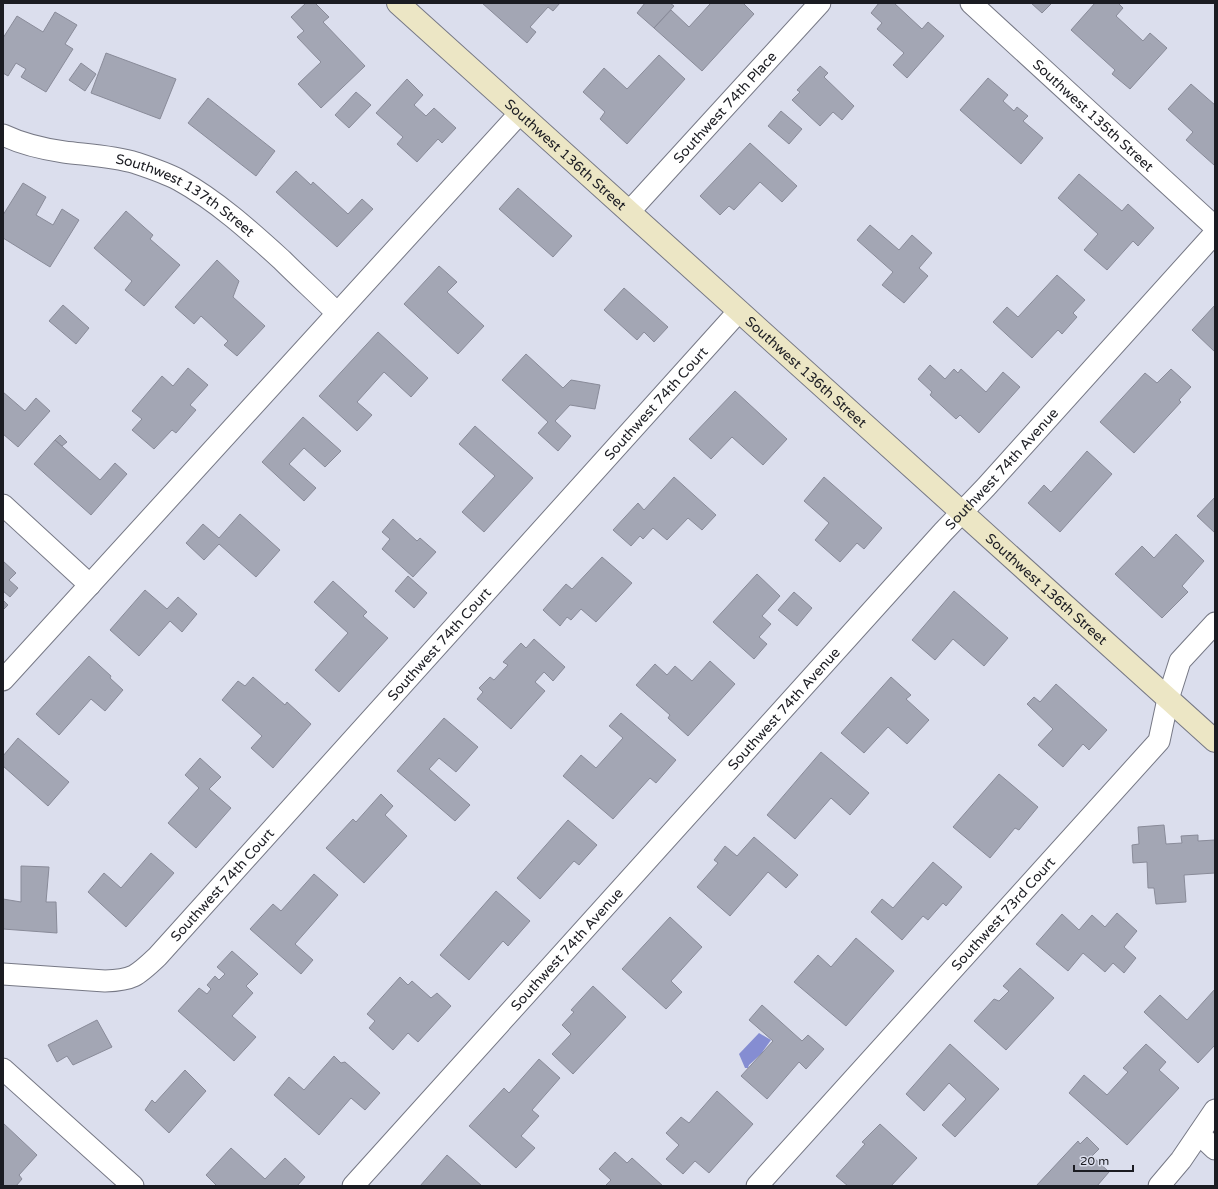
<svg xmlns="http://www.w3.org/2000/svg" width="1218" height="1189" font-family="'Varela Round',sans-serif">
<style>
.water{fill:#858dd2}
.building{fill:#a3a6b4;stroke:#898b99}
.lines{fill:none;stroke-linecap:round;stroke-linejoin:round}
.street-casing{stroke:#767885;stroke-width:23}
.secondary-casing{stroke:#767885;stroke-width:24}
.street{stroke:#fff;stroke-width:21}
.secondary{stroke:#ece6c5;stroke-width:22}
.labels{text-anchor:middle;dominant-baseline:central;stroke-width:3.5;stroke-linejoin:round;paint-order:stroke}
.street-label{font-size:14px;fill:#1b1c22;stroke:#dbdeed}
</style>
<rect width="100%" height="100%" fill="#dbdeed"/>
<!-- water -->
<path class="water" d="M759,1033L771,1040L761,1054L749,1065L748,1068H745L739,1054Z"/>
<!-- building -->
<path class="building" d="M306,3H315L329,17L323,22L365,66L321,108L298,84L321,62L297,37L304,31L291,17Z
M482,3H560L553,11L548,7L530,27L536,32L527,43Z
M645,3H670L674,6L654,28L637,13Z
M709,3H743L754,14L702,71L654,28L671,10L689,27L710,4Z
M879,3H894L922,29L928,22L944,36L907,78L893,65L904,53L877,29L882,23L871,13Z
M1031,3H1052L1042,13Z
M1095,3H1118L1123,8L1116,16L1143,41L1150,33L1167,48L1130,89L1112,74L1115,70L1071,30Z
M55,12L77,25L65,44L73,49L46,92L21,77L26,69L16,63L8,76L3,73V38L17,16L43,32Z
M106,53L176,79L160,119L91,93Z
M659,55L685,79L627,144L600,119L605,112L583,92L604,68L627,89Z
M81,63L96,74L85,91L69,80Z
M820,66L828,73L824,77L854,106L842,120L833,112L820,126L792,100L800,92L797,90Z
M988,78L1008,95L1003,101L1014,111L1017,107L1028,116L1023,121L1043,138L1021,164L960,110Z
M407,79L423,95L414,105L426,116L434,108L456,128L442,143L438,139L417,162L397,144L403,137L376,113Z
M1191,84L1215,105V163L1214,165L1186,140L1193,132L1168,109Z
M356,92L371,105L349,128L335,115Z
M208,98L275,151L256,176L188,123Z
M781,111L802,129L789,144L768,126Z
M750,143L797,186L782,202L760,182L734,210L729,206L720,215L700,196Z
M296,171L311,185L313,182L348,214L362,199L373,209L337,247L276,192Z
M1079,174L1122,211L1128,204L1154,228L1138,246L1133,241L1107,270L1084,250L1098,234L1058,198Z
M23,183L46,197L36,215L53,225L62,209L79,220L50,267L3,238V215Z
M518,188L572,236L553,257L499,209Z
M126,211L153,235L150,239L180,265L144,306L125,290L132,281L94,248Z
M870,225L899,250L912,235L932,253L919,268L928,276L904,303L882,285L893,272L857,240Z
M217,260L239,281L233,297L265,326L237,356L224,345L228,341L201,316L194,324L175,307Z
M439,266L457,282L447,292L484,326L458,354L404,304Z
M1057,275L1085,300L1073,313L1077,317L1062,334L1058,330L1032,358L993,322L1007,307L1018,317Z
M624,288L668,327L654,342L644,332L637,340L604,310Z
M63,305L89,328L76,344L49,321Z
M1215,305V352L1192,330Z
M378,332L428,378L411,397L384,372L357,402L372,415L357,431L319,396Z
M526,354L563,388L571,380L600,385L595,409L570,405L555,421L571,436L558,451L538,433L548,422L502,380Z
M930,365L945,379L954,369L958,373L961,369L986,392L1003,372L1020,387L979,433L960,415L956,419L930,395L932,392L918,379Z
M188,368L208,385L190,405L196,410L176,433L172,430L154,449L132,430L142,419L132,411L162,376L173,386Z
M1171,369L1191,387L1179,400L1181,402L1134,453L1100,422L1145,373L1157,383Z
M735,391L787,439L763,465L732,437L711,459L689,439Z
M3,392L25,411L36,398L50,411L18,447L3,434Z
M303,417L341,451L325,467L304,448L289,464L316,488L304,501L262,462Z
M475,426L533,478L484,532L462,512L495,476L459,444Z
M60,435L67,442L62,446L55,440Z
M55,440L100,480L115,463L127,474L91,515L34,464Z
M1087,451L1112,474L1060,532L1028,503L1044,485L1051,492Z
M674,477L716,515L702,530L688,518L667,540L653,528L643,539L640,536L631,546L613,530L638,503L644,510Z
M824,477L882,528L864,549L857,543L840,562L815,540L829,523L804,501Z
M1215,497V533L1197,516Z
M240,514L280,550L256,577L219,544L204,560L186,543L203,524L219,538Z
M393,519L417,541L420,538L436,552L413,577L382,549L390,539L382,532Z
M1176,534L1204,561L1182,586L1188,592L1162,618L1115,574L1142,546L1154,558Z
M602,557L632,583L596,622L581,609L571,620L567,617L560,626L543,610L566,584L572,589Z
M3,561L16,573L9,580L18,588L10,597L3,591Z
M757,574L780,596L762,616L771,624L759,637L767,644L754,659L713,622Z
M408,576L427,593L414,608L395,591Z
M333,581L367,612L363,616L388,638L339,692L315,670L348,633L314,602Z
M145,590L167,609L178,597L197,614L182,632L170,621L139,656L110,630Z
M954,591L1008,638L984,666L953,639L935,660L912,640Z
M794,592L812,608L797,626L778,610Z
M3,600L8,605L3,610Z
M534,639L565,667L553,681L544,672L535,682L545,691L511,729L477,699L483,692L479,688L490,677L494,680L508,665L503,662L521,643L526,648Z
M89,656L111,676L110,678L123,690L105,711L91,699L59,735L36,714Z
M710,661L735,684L688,736L668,718L670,715L636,685L655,664L667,675L675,666L692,681Z
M253,677L285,705L287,702L311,724L273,768L251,748L262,736L222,700L238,681L245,686Z
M891,677L911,695L906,699L929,720L907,744L888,727L864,753L841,733Z
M1056,684L1107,730L1089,750L1083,744L1063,767L1038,745L1053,729L1027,704L1034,697L1040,702Z
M621,713L676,760L656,783L650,778L613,819L563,776L581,755L596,768L623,738L609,726Z
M444,718L478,747L456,772L439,758L429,769L470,805L455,821L397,771Z
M18,738L69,782L48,806L3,766V756Z
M821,752L869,793L850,815L831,798L795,839L767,815Z
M200,758L221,777L209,789L231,808L196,848L168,823L199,788L185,775Z
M999,774L1038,807L1019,830L1015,828L990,858L953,827Z
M381,794L393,806L385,815L407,836L364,883L326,848L353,819L356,822Z
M568,820L597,845L579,865L574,861L540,899L517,878Z
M1164,825L1166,844L1182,843L1181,836L1198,835V841L1215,840V873L1184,875L1186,902L1156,904L1154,888H1148L1147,862L1133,863L1132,845L1139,844L1138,827Z
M754,837L798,875L786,888L768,872L730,916L697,887L718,863L714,860L725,846L737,856Z
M151,853L174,873L126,927L88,892L104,873L121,888Z
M933,862L962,887L946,906L943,903L928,920L923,916L902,940L871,912L882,899L893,908Z
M21,866L49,867L46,902H56L57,933L3,929V899L21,902Z
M314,874L338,895L295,944L313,960L301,974L250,929L273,904L281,911Z
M496,891L530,921L508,946L503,941L469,980L440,955Z
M1117,913L1137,931L1124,947L1136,958L1124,973L1113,963L1105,972L1083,953L1068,971L1036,944L1062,914L1079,930L1092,915L1105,927Z
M670,917L702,947L671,981L682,992L666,1009L622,969Z
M856,938L894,971L846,1026L794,982L818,955L831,967Z
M232,951L258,974L246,986L253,993L232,1016L256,1037L234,1061L178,1011L199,988L207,994L211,989L207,985L215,976L219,980L225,974L217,967Z
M1020,968L1054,998L1006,1050L974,1021L994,999L999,1001L1009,991L1003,986Z
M400,977L408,985L412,981L431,998L437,993L451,1006L418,1042L408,1033L393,1050L369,1028L375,1021L367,1014Z
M593,986L626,1017L573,1074L552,1054L571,1034L562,1025L574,1012L571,1010Z
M1215,989V1045L1198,1063L1144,1012L1160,995L1187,1020Z
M762,1005L802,1041L808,1035L824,1049L806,1069L799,1062L767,1099L741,1076L773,1041L749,1020Z
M97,1020L112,1047L73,1065L67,1056L57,1062L48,1045Z
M950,1044L999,1089L955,1137L942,1125L966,1099L949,1083L924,1111L906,1094Z
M1146,1044L1166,1062L1159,1070L1179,1088L1127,1145L1069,1093L1084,1075L1107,1095L1128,1072L1123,1068Z
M334,1056L341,1063L345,1062L380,1093L365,1110L351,1098L319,1135L274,1095L289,1077L304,1090Z
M539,1059L560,1078L532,1110L539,1116L521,1136L535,1148L516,1168L469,1126L504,1088L509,1093Z
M185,1070L206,1091L169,1133L145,1110L152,1100L155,1103Z
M717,1091L753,1124L709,1173L695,1161L683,1174L666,1159L679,1145L666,1133L681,1117L689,1123Z
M3,1123L37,1155L19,1175L22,1179L16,1186H3Z
M880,1124L917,1158L891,1186H848L836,1176L865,1144L862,1142Z
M1087,1137L1099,1149L1092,1156L1109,1172L1097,1186H1036L1078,1141L1080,1144Z
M231,1148L265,1179L285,1158L305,1177L297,1186H217L206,1175Z
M615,1152L627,1163L632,1158L663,1186H605L611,1180L599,1169Z
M447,1155L482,1186H420Z"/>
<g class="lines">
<!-- street casing -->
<g class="street-casing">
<g id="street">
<path id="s1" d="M971,3L1215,227"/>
<path id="s2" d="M3,135C22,144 43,149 64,152C88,155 113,156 136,163C151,168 166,173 179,180C217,201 250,231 282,260C300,278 319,295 337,313"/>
<path id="s3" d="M629,212L820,3"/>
<path d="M3,505L90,585"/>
<path d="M3,680L520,113"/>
<path id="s4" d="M3,974L105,981C133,980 137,976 157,957L739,311"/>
<path d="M3,1069L133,1186"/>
<path d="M1199,1134L1215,1149"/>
<path id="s5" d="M353,1186L943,532L986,487L1215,233"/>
<path id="s6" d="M757,1186L1159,741L1168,699L1180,661L1215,623"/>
<path d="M1159,1186L1181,1160L1215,1110"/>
</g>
</g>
<!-- secondary casing -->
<g class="secondary-casing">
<g id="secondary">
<path id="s7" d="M398,3L1215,741"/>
</g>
</g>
<!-- street -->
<use href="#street" class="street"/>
<!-- secondary -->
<use href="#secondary" class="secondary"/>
</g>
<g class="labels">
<!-- street labels -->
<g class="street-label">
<text stroke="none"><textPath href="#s3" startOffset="142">Southwest 74th Place</textPath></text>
<text stroke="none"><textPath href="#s1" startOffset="166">Southwest 135th Street</textPath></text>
<text stroke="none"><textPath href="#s7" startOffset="226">Southwest 136th Street</textPath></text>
<text stroke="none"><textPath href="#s2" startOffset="195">Southwest 137th Street</textPath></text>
<text stroke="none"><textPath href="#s7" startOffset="550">Southwest 136th Street</textPath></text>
<text stroke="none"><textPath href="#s4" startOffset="907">Southwest 74th Court</textPath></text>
<text stroke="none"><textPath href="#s5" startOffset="967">Southwest 74th Avenue</textPath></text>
<text stroke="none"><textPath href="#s7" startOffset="874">Southwest 136th Street</textPath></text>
<text stroke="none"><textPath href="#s4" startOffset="583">Southwest 74th Court</textPath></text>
<text stroke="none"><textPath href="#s5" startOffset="643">Southwest 74th Avenue</textPath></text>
<text stroke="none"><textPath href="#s4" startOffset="259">Southwest 74th Court</textPath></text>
<text stroke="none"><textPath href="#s6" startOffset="367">Southwest 73rd Court</textPath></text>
<text stroke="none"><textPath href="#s5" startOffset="319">Southwest 74th Avenue</textPath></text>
</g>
</g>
<!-- border -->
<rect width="1218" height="1189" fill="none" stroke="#1b1c22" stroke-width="8"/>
<!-- scale -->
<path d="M1074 1165v6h59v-6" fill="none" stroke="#1b1c22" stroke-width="2"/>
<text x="1080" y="1165" font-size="12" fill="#1b1c22" stroke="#dbdeed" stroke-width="3" paint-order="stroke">20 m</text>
</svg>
